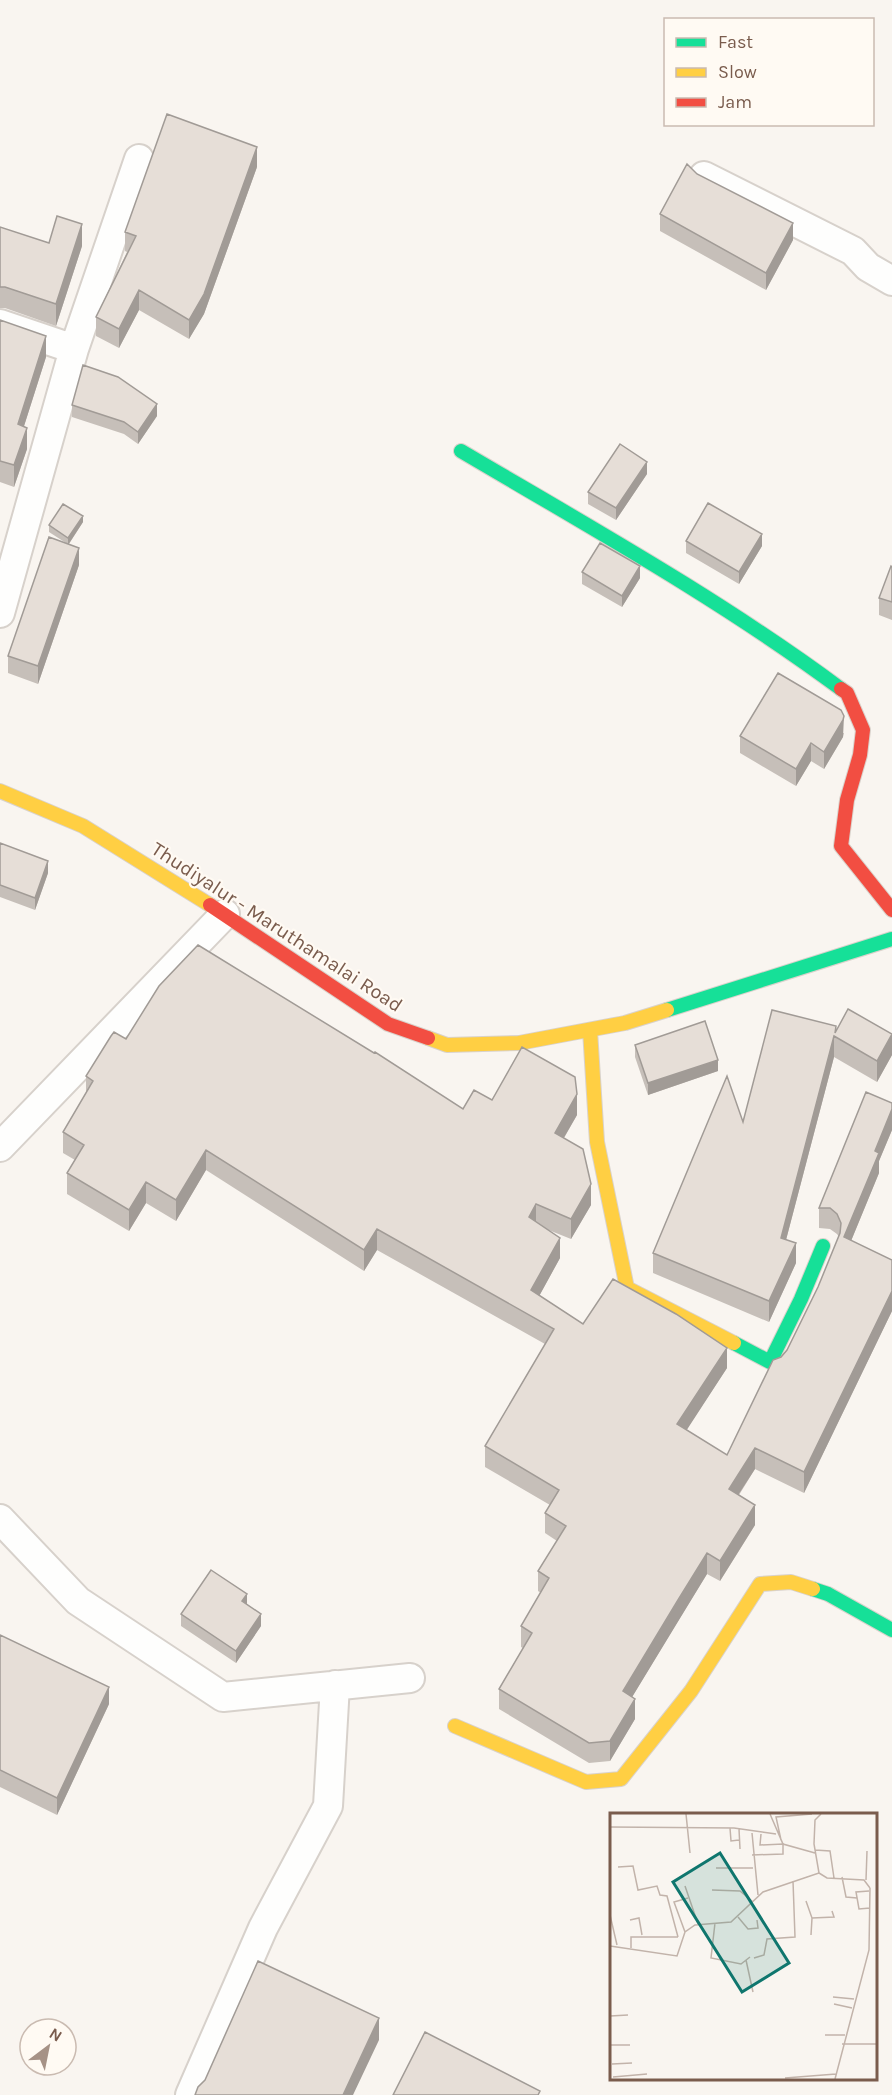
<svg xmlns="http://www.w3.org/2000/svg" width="892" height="2095" font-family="Karla,sans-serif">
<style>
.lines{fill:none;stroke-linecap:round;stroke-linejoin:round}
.street-casing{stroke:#d7d1cb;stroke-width:32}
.fast-casing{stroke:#d9d2cb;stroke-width:16}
.slow-casing{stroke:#d9d2cb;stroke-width:16}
.jam-casing{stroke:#d9d2cb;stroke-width:16}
.street{stroke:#fefefd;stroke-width:28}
.fast{stroke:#16e098;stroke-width:14}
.slow{stroke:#ffcf43;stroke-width:14}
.jam{stroke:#f24e42;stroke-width:14}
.wall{fill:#c6bfb9}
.shaded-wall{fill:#a19b96}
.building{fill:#e6ded7;stroke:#a19b96;stroke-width:1.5}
.labels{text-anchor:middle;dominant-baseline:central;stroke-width:4.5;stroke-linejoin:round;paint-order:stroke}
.street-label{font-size:20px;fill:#7a5c4d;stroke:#fffaf3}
.inset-road{fill:none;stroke:#c2b3aa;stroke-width:1.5}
.view{fill:#0f766e;fill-opacity:0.15;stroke:#0f766e;stroke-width:3}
.inset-edge{fill:none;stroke:#7a5c4d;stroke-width:3}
</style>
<rect width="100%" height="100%" fill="#f9f5f0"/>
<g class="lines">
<!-- street casing -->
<g class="street-casing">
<path id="street" d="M704,176L853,251L868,267L892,281
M0,324L74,349
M0,613L74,349L139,159
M0,1147L225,914
M0,1519L78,1601L223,1697L410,1678
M190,2095L263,1928L328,1806L335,1685"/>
</g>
<!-- fast casing -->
<g class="fast-casing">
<path id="fast" d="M461,451C590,527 721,600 841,689
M667,1010L892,939
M734,1343L770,1362L801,1299L823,1246
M813,1589L828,1594L892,1630"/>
</g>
<!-- slow casing -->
<g class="slow-casing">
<path id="slow" d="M0,791L83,826L210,905
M590,1030L597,1142L627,1288L734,1343
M428,1038L447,1045L519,1043L625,1023L667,1010
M455,1726L586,1782L621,1779L691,1691L760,1584L791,1582L813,1589"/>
</g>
<!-- jam casing -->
<g class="jam-casing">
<path id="jam" d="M841,689L847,693L863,730L860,755L847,800L841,846L892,910
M210,905L388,1024L428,1038"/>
</g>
<!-- street -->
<use href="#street" class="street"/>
<!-- fast -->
<use href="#fast" class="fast"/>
<!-- slow -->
<use href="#slow" class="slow"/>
<!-- jam -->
<use href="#jam" class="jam"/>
</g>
<!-- wall -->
<path class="wall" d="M257,167L204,314L189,339L139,310L119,348L96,336V317L127,252L125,251V232Z
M697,174L793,240L766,290L660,231V214Z
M0,227L49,243L82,246L56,326L5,308H0Z
M0,320L46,357L24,426L27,449L14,487L0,482Z
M72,405L157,416L138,444L124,434L72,417Z
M647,474L616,520L588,504V492Z
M83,522L69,544L79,565L38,684L8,673V656L66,543L49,532V525Z
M686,541L762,546L739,584L686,553Z
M892,567V620L879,615V598Z
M582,572L640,578L622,607L582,584Z
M844,733L843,737L824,769L811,761L796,786L740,753V736Z
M0,843L48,873L35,910L0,897Z
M836,1030L892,1034V1055L877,1082L834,1057L786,1240L796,1263L769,1322L653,1273V1253L743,1122Z
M126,1039L463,1109L492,1100L577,1115L564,1138L591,1205L571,1239L546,1229L560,1258L539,1296L583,1324L727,1368L686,1430L727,1455L781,1357L787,1350L818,1287L839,1237L837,1234L830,1229L819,1228V1208L892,1103V1130L879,1161V1173L851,1241L892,1260V1311L804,1493L755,1469L739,1495L755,1525L720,1581L707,1574L678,1621L632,1697L635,1719L610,1761L589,1763L499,1709V1689L523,1648L521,1647V1626L541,1593L538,1591V1571L557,1541L545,1533V1513L550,1505L485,1467V1446L545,1344L377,1250L364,1271L206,1170L176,1221L146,1203L129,1231L67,1194V1173L75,1160L63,1153V1132L86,1094V1076Z
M635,1045L718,1071L648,1095L635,1057Z
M247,1604L261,1626L236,1663L181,1626V1614Z
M0,1635L109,1704L57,1815L0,1787Z"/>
<!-- shaded-wall -->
<path class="shaded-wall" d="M257,147V167L204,314L189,339V320Z
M793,223V240L766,290V273Z
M82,224V246L56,326V304Z
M139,290V310L119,348V329Z
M46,336V357L18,445V424Z
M157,404V416L138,444V432Z
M27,428V449L14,487V465Z
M647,462V474L616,520V508Z
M83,516V522L68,545V538Z
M762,534V546L739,584V572Z
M79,548V565L38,684V666Z
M640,566V578L622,607V596Z
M844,716L843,737L824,769V752Z
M811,743V761L796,786V769Z
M48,861V873L35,910V898Z
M892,1034V1055L877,1082V1061Z
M834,1036V1057L781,1259V1238Z
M718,1060V1071L648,1095V1083Z
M577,1094V1115L555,1153V1133Z
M892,1109V1130L879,1161V1173L844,1258V1237L875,1151Z
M206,1150V1170L176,1221V1200Z
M146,1182V1203L129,1231V1210Z
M591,1184V1205L571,1239V1219Z
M536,1204V1224L529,1217Z
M377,1229V1250L364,1271V1250Z
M560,1238V1258L531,1311V1290Z
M796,1243V1263L769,1322V1301Z
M892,1291V1311L804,1493V1472Z
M727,1348V1368L677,1445V1424Z
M755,1448V1469L729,1509V1489Z
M755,1505V1525L720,1581V1561Z
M707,1553V1574L623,1712V1691Z
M247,1594V1606L242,1601Z
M261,1614V1626L236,1663V1651Z
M109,1687V1704L57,1815V1798Z
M635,1699V1719L610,1761V1741Z
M379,2018V2040L353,2095H343Z"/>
<!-- building -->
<path class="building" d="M167,114L257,147L204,294L189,320L139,290L119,329L96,317L136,236L125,232Z
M687,164L697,174L793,223L766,273L660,214Z
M57,216L82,224L56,304L5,287H0V227L49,243Z
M0,320L46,336L18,424L27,428L14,465L0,461Z
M83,365L118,377L157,404L138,432L124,422L72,405Z
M620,444L647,462L616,508L588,492Z
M708,503L762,534L739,572L686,541Z
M63,504L83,516L68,538L49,525Z
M49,537L79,548L38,666L8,656Z
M600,543L640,566L622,596L582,572Z
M891,566L892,567V602L879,598Z
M778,673L841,710L844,716L843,720L824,752L811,743L796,769L740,736Z
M0,843L48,861L35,898L0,885Z
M198,945L374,1053L375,1052L463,1109L474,1090L492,1100L522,1047L575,1077L577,1094L555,1133L583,1149L591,1184L571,1219L536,1204L529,1217L560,1238L531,1290L583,1324L613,1279L676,1314L727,1348L677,1424L727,1455L773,1360L781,1357L787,1350L818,1287L840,1233L841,1223L837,1214L830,1208H819L866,1092L892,1103V1109L875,1151L879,1153L844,1237L892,1260V1291L804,1472L755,1448L729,1489L755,1505L720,1561L707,1553L678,1600L623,1691L635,1699L610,1741L589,1743L499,1689L532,1633L521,1626L549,1578L538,1571L566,1526L545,1513L559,1490L485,1446L554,1329L377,1229L364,1250L206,1150L176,1200L146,1182L129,1210L67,1173L84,1145L63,1132L93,1081L86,1076L111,1036L114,1032L126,1039L159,986Z
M848,1009L892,1034L877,1061L834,1036L781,1238L796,1243L769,1301L653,1253L727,1076L743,1122L772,1010L836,1026L835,1033Z
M705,1021L718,1060L648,1083L635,1045Z
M211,1570L247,1594L242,1601L261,1614L236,1651L181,1614Z
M0,1635L109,1687L57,1798L0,1770Z
M258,1961L379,2018L343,2095H195L198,2087L205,2080Z
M425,2032L540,2091L538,2095H393Z"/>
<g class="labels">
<!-- street labels -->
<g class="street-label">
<text transform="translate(277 927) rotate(33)">Thudiyalur - Maruthamalai Road</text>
</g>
</g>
<!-- overview -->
<g transform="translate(610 1813)">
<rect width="267" height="267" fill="#f9f5f0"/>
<path class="inset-road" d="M76,1L80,40M160,1L173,31L205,40M0,14L124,15L166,21M120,15L121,28L129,27M129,16L130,36M142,20L148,82M171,27L166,4L202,1M205,37L220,38L224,65M142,42L173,41V31L150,32L151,21M8,54L23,53L28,77L47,73L50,82L57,83L68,124M106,55H143M209,60L217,65L254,67L260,75M232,64L236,84L247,85M256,67L257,38M75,73L88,111M102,77L130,78L142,88M259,78L246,79L249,96L260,95M196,88L202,105L201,122M0,102L7,132M128,104L138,116L148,115L147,107M202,105L224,104L222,98M20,107L29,105L32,122M105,110L101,145L131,151L140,144M75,119L64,89L78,85M0,133L67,143L75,119L85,112L121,109L153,79L209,60L204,31L205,7L211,1M21,135V124H68M144,145L154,142L157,126L185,124L183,68M136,147L143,179M223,184L244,186M224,191L242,195M0,198V239M0,203L18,202M215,222H235M232,231H267M1,232H20M2,251L22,250M3,264L37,261M175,265L226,261M225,266L259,137L260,75"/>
<path class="view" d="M110,40L179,150L132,179L63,69Z"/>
<rect width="267" height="267" class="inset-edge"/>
</g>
<!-- legend -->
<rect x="664" y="18" width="210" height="108" fill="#fffaf3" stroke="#cabbb1" stroke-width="1.5"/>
<rect x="676" y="38" width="30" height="9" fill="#16e098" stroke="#cabbb1" stroke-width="1.5"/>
<text x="718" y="48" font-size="18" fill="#7a5c4d">Fast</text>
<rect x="676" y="68" width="30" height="9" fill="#ffcf43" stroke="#cabbb1" stroke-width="1.5"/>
<text x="718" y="78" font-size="18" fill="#7a5c4d">Slow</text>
<rect x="676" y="98" width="30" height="9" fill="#f24e42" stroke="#cabbb1" stroke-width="1.5"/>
<text x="718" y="108" font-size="18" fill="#7a5c4d">Jam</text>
<!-- north arrow -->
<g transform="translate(48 2047) rotate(32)"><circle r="28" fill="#fffaf3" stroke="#cabbb1" stroke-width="1.5"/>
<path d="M0-4.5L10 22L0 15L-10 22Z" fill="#a69286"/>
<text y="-9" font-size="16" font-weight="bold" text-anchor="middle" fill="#7a5c4d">N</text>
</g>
</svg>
